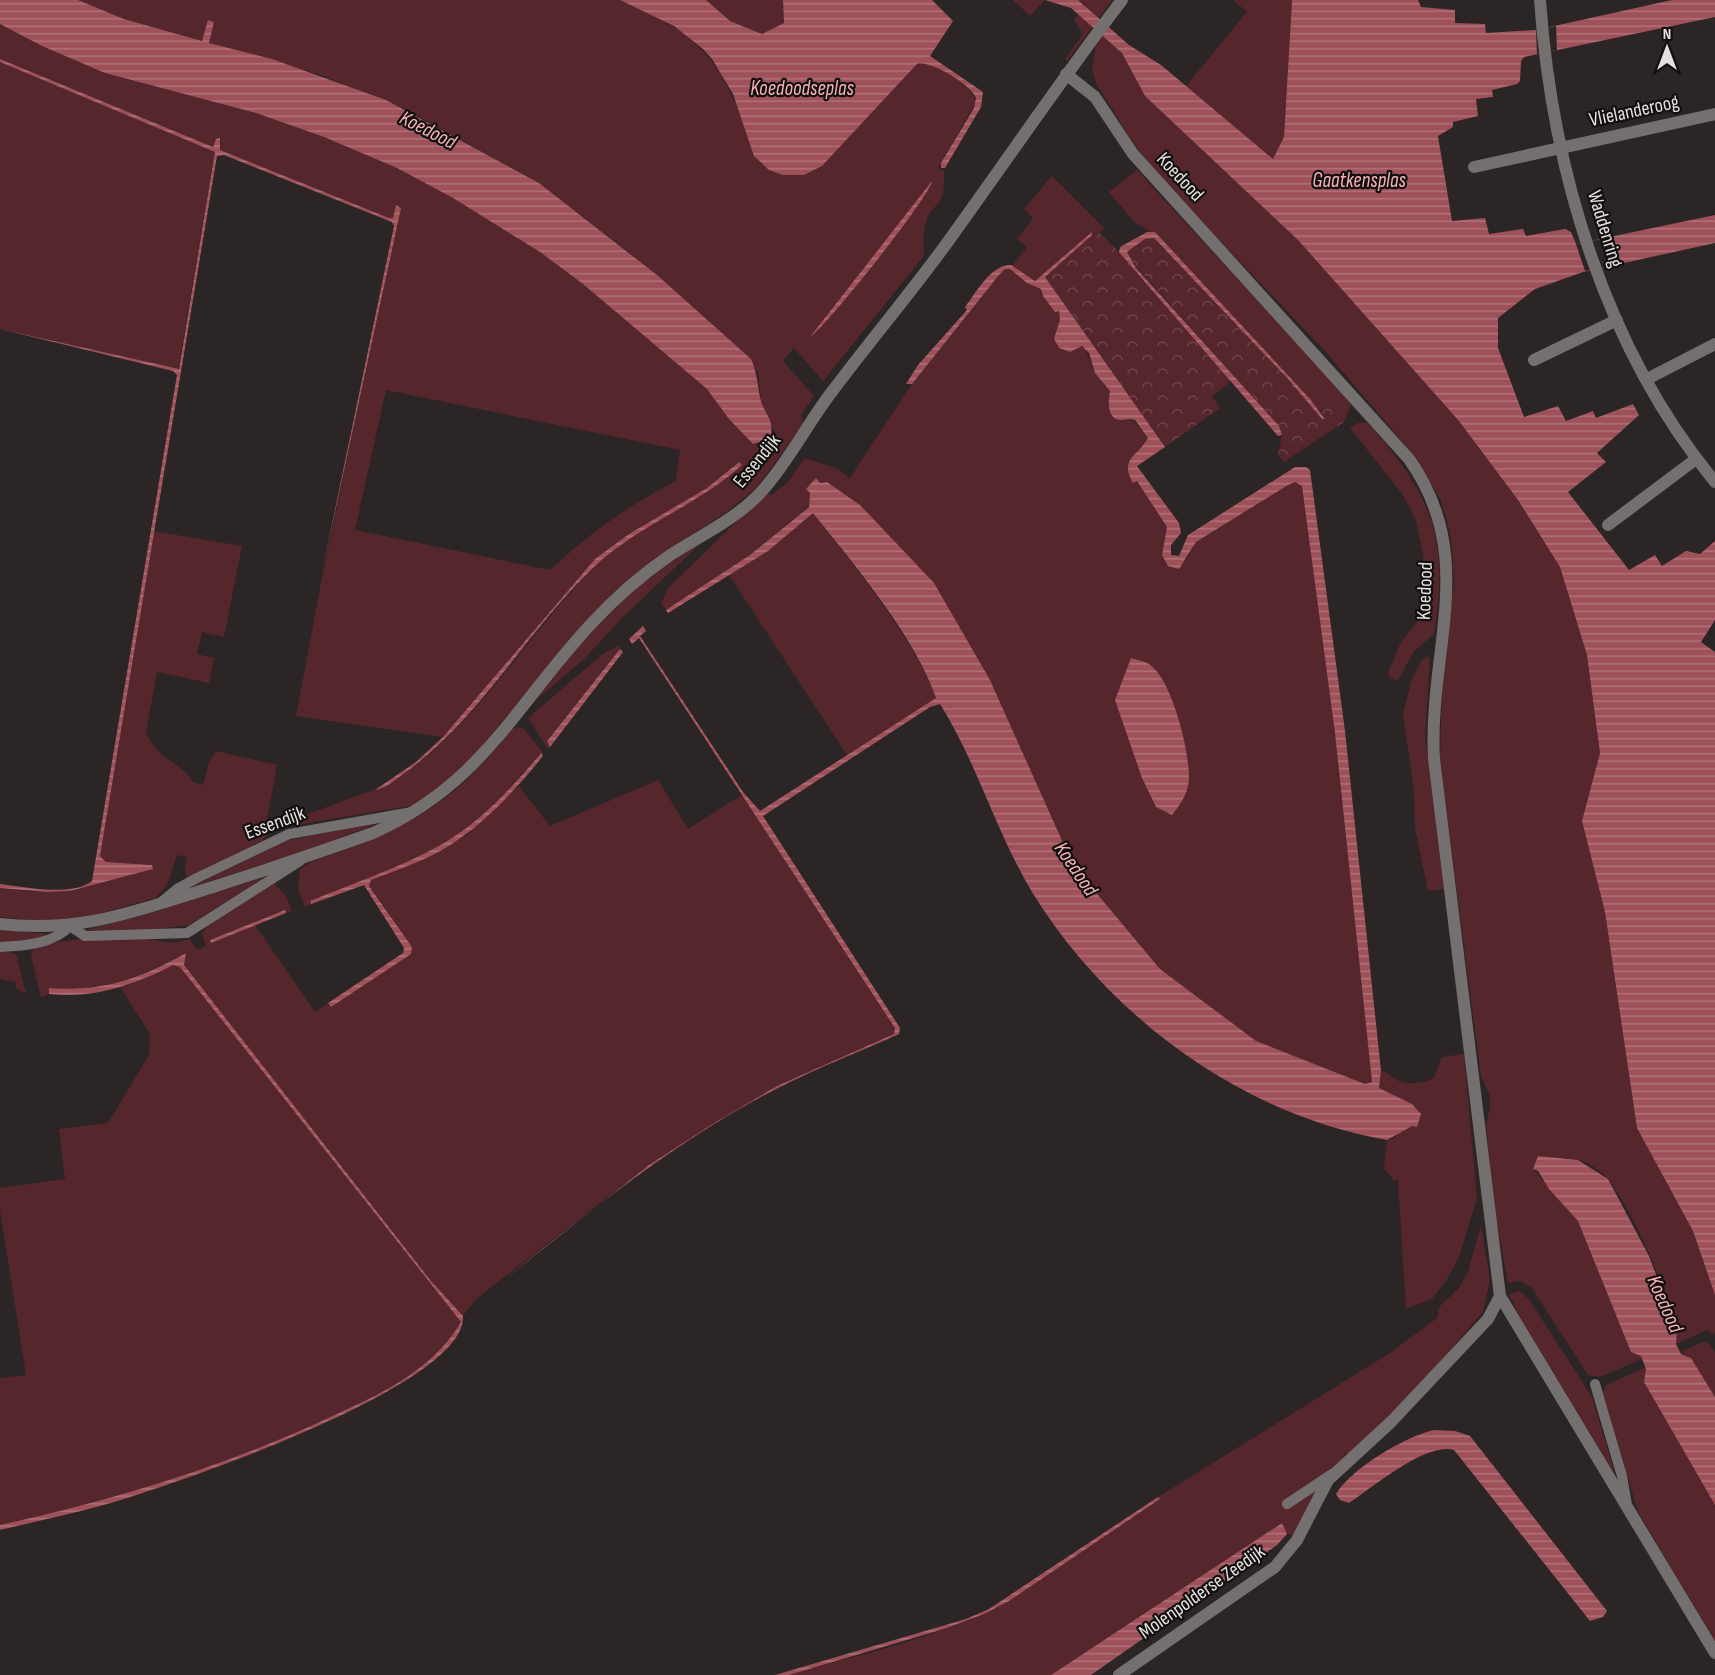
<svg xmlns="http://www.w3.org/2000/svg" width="1715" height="1675" viewBox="0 0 1715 1675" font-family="'Sofia Sans Condensed',sans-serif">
	<defs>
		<pattern id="forest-crowns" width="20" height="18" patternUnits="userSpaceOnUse" patternTransform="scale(1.5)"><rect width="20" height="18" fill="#55262c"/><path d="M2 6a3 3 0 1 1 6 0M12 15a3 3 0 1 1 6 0" fill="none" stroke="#6d454a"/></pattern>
		<pattern id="water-rules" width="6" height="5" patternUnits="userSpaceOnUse" patternTransform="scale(1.5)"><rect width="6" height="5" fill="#9f515a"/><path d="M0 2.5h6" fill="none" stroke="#b17279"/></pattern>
	</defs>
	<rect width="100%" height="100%" fill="#2c2525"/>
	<!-- grass -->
	<path fill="#55262c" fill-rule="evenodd" d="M 78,0 L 620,0 C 718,40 723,74 762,164 C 781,178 803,179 822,166 L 917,64 C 932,59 974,86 976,102 L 938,168 L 944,171 C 944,180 945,191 941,199 C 938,205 932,209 929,214 C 923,228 923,241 924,256 L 823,381 L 794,348 L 783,361 L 814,396 L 801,415 L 804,423 L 758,486 L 728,511 L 654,559 L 611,594 L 574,634 L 473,757 L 453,777 L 416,805 L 296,825 L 296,821 L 274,827 L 263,840 L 187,879 L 185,869 L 187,857 L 177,855 L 167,885 L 155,898 L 88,917 L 46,921 L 0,917 L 0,888 L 34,892 L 70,891 L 153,869 L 152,865 L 106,862 L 100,856 L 153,531 L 242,546 L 224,637 L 202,632 L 197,654 L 214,658 L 209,683 L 157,672 L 146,732 C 158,762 181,761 193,782 L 203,785 L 209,762 L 216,751 L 277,765 L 265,830 L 273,827 L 362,794 C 454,768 532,622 605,557 C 623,541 645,529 666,516 C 692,500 717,484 741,465 L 738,462 L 707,488 L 629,534 L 595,559 L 443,737 L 296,716 L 323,572 L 400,208 L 396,205 L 393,218 L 389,218 L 220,150 L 221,140 L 214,147 L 0,59 L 0,24 L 42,46 L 105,73 L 256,113 L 324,137 L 397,168 L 453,198 L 540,252 L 583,284 L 707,389 L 729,419 L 753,444 L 770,447 L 778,439 L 761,401 L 758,372 L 630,253 L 539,183 L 407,110 L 321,75 L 208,43 L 214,22 L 208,20 L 203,41 L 124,19 ZM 386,390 L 680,450 L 676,481 C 623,509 594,530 550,570 L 355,530 Z
		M 706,0 L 783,0 L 784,23 L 762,34 L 730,21 Z
		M 1013,0 L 1045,0 L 1030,16 Z
		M 1078,0 L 1112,0 L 1067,61 L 1065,59 L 1083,34 L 1074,20 L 1086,5 Z
		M 1233,0 L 1292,0 L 1284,138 L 1273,160 L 1186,86 L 1247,12 Z
		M 1109,27 L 1115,33 L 1109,41 L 1122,53 L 1145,96 L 1298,240 L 1459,421 L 1518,500 L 1560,567 L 1587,655 L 1600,753 L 1582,821 L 1605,912 L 1637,1128 L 1693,1231 L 1715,1295 L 1715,1334 L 1707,1330 L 1676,1344 C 1679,1309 1631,1209 1609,1180 C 1604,1174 1594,1167 1587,1163 C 1571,1155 1554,1161 1538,1156 L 1533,1169 L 1578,1221 L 1642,1359 L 1600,1377 L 1588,1375 L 1532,1288 L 1520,1281 L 1508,1283 L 1493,1201 L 1486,1126 L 1490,1107 L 1490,1096 L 1481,1076 L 1440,761 L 1442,680 L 1454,583 L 1451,537 L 1441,500 L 1412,453 L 1326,352 L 1188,207 L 1146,161 L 1128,135 L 1096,83 L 1092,68 L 1096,46 Z
		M 0,62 L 215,152 L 178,369 L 0,329 Z
		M 1137,170 L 1340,390 L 1351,405 L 1344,422 L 1331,406 L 1320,411 L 1233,316 L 1149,231 L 1134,222 L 1109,192 Z
		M 1052,176 L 1105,229 L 1093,234 L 1035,281 L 1012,266 L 1027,247 L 1017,239 L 1033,218 L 1024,209 Z
		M 1010,269 L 1027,283 L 1041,289 L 1043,296 L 1055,312 L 1059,311 L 1060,320 L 1056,343 L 1059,348 L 1070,352 L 1078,346 L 1085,348 L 1095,373 L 1110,391 L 1109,397 C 1122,413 1137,421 1148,438 L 1127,464 L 1167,527 L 1162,554 L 1186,561 L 1196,542 L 1288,485 L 1295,482 L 1303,486 L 1335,733 L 1372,1082 L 1365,1084 L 1256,1041 L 1160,969 L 1073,865 L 990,680 L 860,505 L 827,482 L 820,483 L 816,479 L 806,489 L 810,493 L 809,506 L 750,555 L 666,610 L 661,603 L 669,587 L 766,493 L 772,495 L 789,481 L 804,458 L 836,468 L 850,478 L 912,384 L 999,275 L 1005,269 ZM 1142,778 L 1172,815 L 1156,807 Z
		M 1367,422 C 1431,495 1450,536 1434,634 L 1414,651 L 1398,680 L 1391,679 L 1388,673 L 1400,644 L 1424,612 L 1426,595 L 1423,554 L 1416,520 L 1403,495 L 1350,428 L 1358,423 Z
		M 813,512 C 857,571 908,629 937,698 L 847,755 L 729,575 L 768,551 Z
		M 705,539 L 623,617 L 583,660 L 530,705 L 582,642 L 634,589 Z
		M 618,646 L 620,649 L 547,740 L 550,747 L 548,749 L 528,718 L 604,653 Z
		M 1427,656 L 1430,659 L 1425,736 L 1444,889 L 1428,891 L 1415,828 L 1414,790 L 1403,714 L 1411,682 L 1421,661 Z
		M 518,727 L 524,729 L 544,754 L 540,753 C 512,786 483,819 446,842 C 405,868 355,882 310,901 L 311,904 L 305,907 L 298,889 L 300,869 L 311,862 C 404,828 449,810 512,729 Z
		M 658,780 L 688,829 L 743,794 L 896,1028 L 894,1034 L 777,1086 L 711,1125 L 649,1165 L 571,1225 L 475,1300 L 463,1316 L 431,1281 L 184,965 L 186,953 C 137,978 106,992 49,988 L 49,994 L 41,997 L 31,956 L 34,947 C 67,938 114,936 148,939 C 164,941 172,946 189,939 L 198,950 L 206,946 L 202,934 L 209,923 L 273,882 L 286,896 L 292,911 L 286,913 L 285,910 L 210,940 L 211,943 L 255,925 L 315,1012 L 328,1003 L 331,1007 L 411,954 L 412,947 L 369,885 L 371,880 L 431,856 L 465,836 L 519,786 L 550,826 Z
		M 393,817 L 325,844 L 189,888 L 286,841 Z
		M 265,877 L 189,925 L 140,931 L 86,930 L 151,913 Z
		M 0,930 L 48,934 L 36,939 L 0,943 Z
		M 0,950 L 16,954 L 26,994 L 16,988 L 16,982 L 0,979 Z
		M 174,965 L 180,967 L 461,1322 C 432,1372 376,1396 326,1419 C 221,1468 113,1500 0,1525 L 0,1378 L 26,1375 L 0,1210 L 0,1188 L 65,1179 L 59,1129 L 108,1123 L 149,1055 L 150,1034 L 121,988 Z
		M 1464,1054 L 1477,1198 L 1459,1257 L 1446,1281 L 1432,1299 L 1406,1309 L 1398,1180 L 1394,1181 L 1384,1168 L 1387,1140 L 1393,1139 L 1417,1112 L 1412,1104 L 1379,1089 L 1381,1071 C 1389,1072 1392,1078 1399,1081 C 1410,1085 1423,1083 1434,1078 L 1442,1057 Z
		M 1481,1225 L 1490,1280 L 1483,1312 L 1395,1413 L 1349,1454 L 1346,1453 L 1316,1491 L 1296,1536 L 1287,1534 L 1282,1523 L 1051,1675 L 789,1675 C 862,1653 941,1638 1009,1601 L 1159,1500 L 1158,1497 L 1390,1353 L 1437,1318 L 1440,1306 L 1459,1288 L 1468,1272 Z
		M 1519,1291 L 1529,1299 L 1592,1397 L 1616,1476 L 1522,1322 L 1509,1294 Z
		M 1703,1342 L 1709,1344 L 1715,1352 L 1715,1397 L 1691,1358 L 1680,1352 Z
		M 1646,1367 L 1644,1382 L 1715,1505 L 1715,1641 L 1638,1512 L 1603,1393 L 1606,1385 Z"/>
	<!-- forest -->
	<path fill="url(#forest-crowns)" d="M 1099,232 L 1119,252 L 1231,381 L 1212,396 L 1220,408 L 1165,447 L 1045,277 L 1092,235 Z
		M 1153,238 L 1288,379 L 1323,420 L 1325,417 L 1320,411 L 1331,406 L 1344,422 L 1284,462 L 1278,455 L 1282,435 L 1279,426 L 1125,254 L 1145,239 Z"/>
	<!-- water -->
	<path fill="url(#water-rules)" d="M 0,0 L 78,0 L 124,19 L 202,41 L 208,20 L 214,22 L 209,43 L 272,59 L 386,100 L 539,183 L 657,275 L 751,359 C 758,374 757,386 761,401 C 764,412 774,421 771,432 L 778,439 L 770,447 L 760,442 L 753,444 L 729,419 L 707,389 L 583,284 L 540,252 L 453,198 L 397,168 L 324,137 L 256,113 L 105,73 L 42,46 L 0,24 Z
		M 620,0 L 706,0 L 730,21 L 762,34 L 784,23 L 783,0 L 932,0 L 953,21 L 930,56 L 983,92 L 981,107 L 945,168 L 941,168 L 941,163 L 974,108 L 976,98 C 971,85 931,60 917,64 L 822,166 L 804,175 L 783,175 L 769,170 L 754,156 L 733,94 L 712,59 L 703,49 L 674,26 Z
		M 1045,0 L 1078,0 L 1129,45 L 1161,65 L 1273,159 L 1284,137 L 1292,0 L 1418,0 L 1421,7 L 1455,10 L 1455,23 L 1485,24 L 1486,33 L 1536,30 L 1672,0 L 1715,0 L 1715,17 L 1524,57 L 1521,61 L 1520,81 L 1517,84 L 1492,90 L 1493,97 L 1476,99 L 1478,116 L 1453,122 L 1453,127 L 1438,136 L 1452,221 L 1485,218 L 1489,234 L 1523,229 L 1526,236 L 1565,229 L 1571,232 L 1576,244 L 1715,215 L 1715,243 L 1583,272 L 1535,289 L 1498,318 L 1498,348 L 1524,417 L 1558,406 L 1566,421 L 1593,411 L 1596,418 L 1633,404 L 1639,415 L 1597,453 L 1606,462 L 1568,492 L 1629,570 L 1655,555 L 1662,566 L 1686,551 L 1700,554 L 1715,541 L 1715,620 L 1701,642 L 1715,652 L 1715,1295 L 1693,1231 L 1637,1128 L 1605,912 L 1582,821 L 1600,753 L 1587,655 L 1560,567 L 1518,500 L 1459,421 L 1298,240 L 1145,96 L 1122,53 L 1071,8 Z
		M 0,59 L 213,147 L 216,139 L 220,138 L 220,150 L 389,218 L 393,218 L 396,205 L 401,208 L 322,572 L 394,226 L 392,222 L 224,155 L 217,156 L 100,856 L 106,862 L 152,865 L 153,869 L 70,891 L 46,892 L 0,888 L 0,884 C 24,887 72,897 92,881 L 177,375 L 173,371 L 0,329 L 179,369 L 215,152 L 0,62 Z
		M 932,181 C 931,195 827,326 810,337 Z
		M 1092,232 L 1092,235 L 1045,277 L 1165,447 L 1137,466 L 1179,523 L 1181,533 L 1171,545 L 1171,555 L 1179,556 L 1188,535 L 1295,467 L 1306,467 L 1310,470 L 1345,731 L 1381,1071 L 1379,1088 L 1412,1104 L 1421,1114 L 1417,1127 L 1412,1126 L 1387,1140 C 1242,1115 1109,1017 1032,892 C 996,832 977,763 940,704 L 930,707 L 763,816 L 900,1028 L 899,1034 C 859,1052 817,1068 778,1088 C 668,1144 572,1226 476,1302 L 649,1165 L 711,1125 L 777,1086 L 894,1034 L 895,1028 L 639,638 L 632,644 L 629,639 L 643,626 L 646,631 L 640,636 L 743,792 L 760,811 L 936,698 C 916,638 853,563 813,513 L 768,551 L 668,613 L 666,610 L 750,555 L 809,507 L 810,493 L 806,489 L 816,478 L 820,483 L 827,482 L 860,505 L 934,583 L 990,680 L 1073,865 L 1160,969 L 1256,1041 L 1365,1084 L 1372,1082 L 1335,733 L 1302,486 L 1295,482 L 1288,485 L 1196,542 L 1179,569 L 1168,566 L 1162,555 L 1167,527 L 1137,481 L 1133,483 C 1119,459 1137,457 1148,438 L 1135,420 C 1129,418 1126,420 1120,420 C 1107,419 1108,401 1110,391 L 1095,373 L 1089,353 L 1082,346 L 1070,352 L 1059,348 L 1054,339 L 1060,320 L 1059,311 L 1055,312 L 1043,296 L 1041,289 L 1027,283 L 1010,269 L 1005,269 L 999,275 L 912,384 L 906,384 L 918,365 L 967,310 L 965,307 C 977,292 990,265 1011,265 L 1035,281 Z
		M 1147,232 L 1155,232 L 1310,399 L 1325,419 L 1322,419 L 1288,379 L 1154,238 L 1145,239 L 1127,252 L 1136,268 L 1279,426 L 1282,435 L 1278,436 L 1119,252 L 1120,247 Z
		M 739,462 L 742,465 C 697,506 636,526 593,568 C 525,633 479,721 402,775 C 394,781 384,789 375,790 L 416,762 L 443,737 L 595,559 L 629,534 L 707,488 Z
		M 620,649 L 623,652 L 550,747 L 547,741 Z
		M 1131,658 C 1136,660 1144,661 1149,664 C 1172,679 1189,750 1189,777 C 1189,792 1181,804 1172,815 L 1156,807 L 1142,778 L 1115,700 Z
		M 541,753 L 543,756 C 512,794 476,834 431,856 C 412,865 391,872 371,880 L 369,886 L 412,947 L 411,954 L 331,1007 L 328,1003 L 403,953 L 404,948 L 364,885 L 311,904 L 310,901 C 354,883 402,867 444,843 C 482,821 513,786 541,753 Z
		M 285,910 L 286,913 L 211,943 L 210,940 Z
		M 186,953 L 184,965 L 431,1281 L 463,1316 C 467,1385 181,1481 124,1499 C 83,1512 41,1520 0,1530 L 0,1525 C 113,1500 221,1468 326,1419 C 376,1396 432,1372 461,1322 L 180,967 L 173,965 C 134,985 94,999 49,994 L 49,988 C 103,992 139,979 186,953 Z
		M 1538,1156 L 1578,1160 L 1608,1179 L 1649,1256 L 1677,1329 L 1676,1344 L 1681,1354 L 1691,1358 L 1715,1397 L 1715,1505 L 1644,1382 L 1646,1369 L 1641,1356 L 1631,1352 L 1578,1221 L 1549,1189 L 1538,1171 L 1533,1169 Z
		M 1434,1430 L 1455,1431 L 1470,1436 L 1607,1611 L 1603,1617 L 1590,1621 L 1454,1450 C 1426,1442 1373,1487 1349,1503 L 1340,1500 L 1336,1494 C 1352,1468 1404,1437 1434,1430 Z
		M 1158,1497 L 1160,1499 L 1009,1601 L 984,1614 L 947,1628 L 789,1675 L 775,1675 L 966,1619 L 989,1609 Z
		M 1282,1523 L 1287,1534 L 1277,1545 L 1091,1675 L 1051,1675 Z"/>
	<!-- pier -->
	<path fill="#2c2525" d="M 1556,26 L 1557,50 L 1537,54 L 1536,30 Z
		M 1602,239 L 1611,266 L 1585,271 L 1576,244 Z"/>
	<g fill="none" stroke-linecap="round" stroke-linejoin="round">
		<!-- lane -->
		<path stroke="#747070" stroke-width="10" d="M 160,903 L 177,889 L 197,878 L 289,834 L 412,812
			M 0,947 C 23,946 54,944 70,926 L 85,936 L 187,933 L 300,861
			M 1595,1384 L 1622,1476 L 1627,1505
			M 1287,1504 L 1332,1474"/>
		<!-- street -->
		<path stroke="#747070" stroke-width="12" d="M 1540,0 C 1552,170 1605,349 1715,482
			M 1066,74 L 1095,97 L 1133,154 L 1409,459 C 1479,558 1428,649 1434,759 L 1500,1296 L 1715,1653
			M 1474,167 L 1715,114
			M 1534,360 L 1617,320
			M 1647,379 L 1715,344
			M 1608,525 L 1696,459
			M 0,924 C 82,933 136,911 213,887 C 266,870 320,852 373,833 C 483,784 515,705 592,623 C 615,598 640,576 669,556 C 699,536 737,519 762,491 C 790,460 808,422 834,389 C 873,337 915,288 952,236 C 1009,157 1063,77 1122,0
			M 1119,1675 L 1275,1567 L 1297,1540 L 1328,1480 L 1391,1422 L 1488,1319 L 1500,1296"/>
	</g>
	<g text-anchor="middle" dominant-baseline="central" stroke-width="4.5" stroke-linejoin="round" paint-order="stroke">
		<!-- street labels -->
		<g font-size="20" fill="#e5e0e0" stroke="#120f0f">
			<text transform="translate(1634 111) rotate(-12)">Vlielanderoog</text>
			<text transform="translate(1180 177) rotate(47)">Koedood</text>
			<text transform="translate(1605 229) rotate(73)">Waddenring</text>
			<text transform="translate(757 461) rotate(-51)">Essendijk</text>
			<text transform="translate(1425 591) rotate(-88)">Koedood</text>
			<text transform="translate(275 823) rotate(-20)">Essendijk</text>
			<text transform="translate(1202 1592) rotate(-35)">Molenpolderse Zeedijk</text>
		</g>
		<!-- water labels -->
		<g font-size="21" font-style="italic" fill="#f6b1b7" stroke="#120f0f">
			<text x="802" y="88">Koedoodseplas</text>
			<text transform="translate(428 130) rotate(27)">Koedood</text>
			<text x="1359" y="180">Gaatkensplas</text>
			<text transform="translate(1076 869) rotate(56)">Koedood</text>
			<text transform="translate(1665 1304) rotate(66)">Koedood</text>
		</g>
	</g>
	<!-- north arrow -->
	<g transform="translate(1667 48)" stroke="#120f0f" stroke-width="4.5" paint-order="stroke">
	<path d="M0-4.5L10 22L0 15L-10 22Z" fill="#e5e0e0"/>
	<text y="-9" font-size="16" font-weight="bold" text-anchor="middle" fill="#e5e0e0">N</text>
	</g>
</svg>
